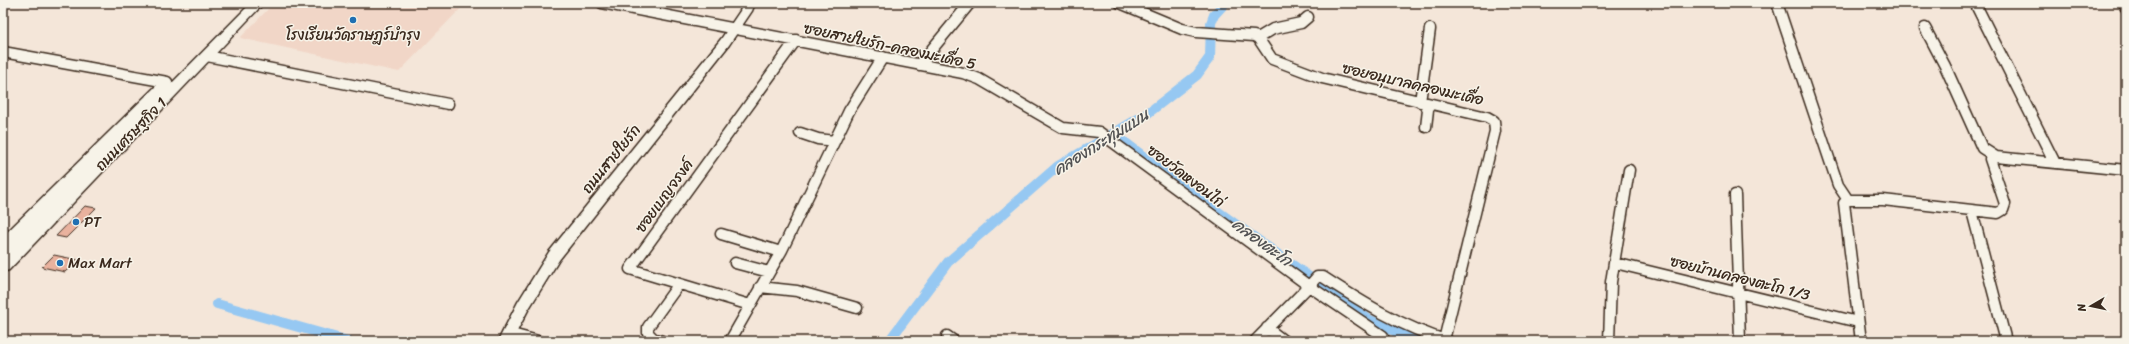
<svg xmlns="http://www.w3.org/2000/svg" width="2129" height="344" viewBox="0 0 2129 344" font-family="Sriracha,'Playpen Sans Thai',sans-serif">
	<rect width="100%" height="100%" fill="#f4e6d9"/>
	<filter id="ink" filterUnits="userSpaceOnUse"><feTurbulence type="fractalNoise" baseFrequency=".025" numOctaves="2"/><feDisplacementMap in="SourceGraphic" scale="8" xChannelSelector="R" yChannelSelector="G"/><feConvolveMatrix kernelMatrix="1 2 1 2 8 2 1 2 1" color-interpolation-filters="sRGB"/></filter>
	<g filter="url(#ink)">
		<!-- built -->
		<path fill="#f1d6c7" d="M 274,3 L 466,3 L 399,72 L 240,38 Z"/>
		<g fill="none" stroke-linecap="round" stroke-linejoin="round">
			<!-- canal -->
			<path stroke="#96c8f2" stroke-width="10" d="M 1114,134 L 1188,190 L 1368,319 L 1416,341
				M 217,304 L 348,341
				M 889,341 L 948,262 L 1058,166 L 1148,113 L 1197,75 L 1210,57 L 1211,23 L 1214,15 L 1225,3"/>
		</g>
		<!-- building -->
		<path fill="#e9b29e" stroke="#3b2a1e" d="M 85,206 L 96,208 L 66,238 L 56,236 Z
			M 54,255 L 78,260 L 65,272 L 42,267 Z"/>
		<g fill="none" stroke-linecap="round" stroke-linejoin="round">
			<!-- minor casing -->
			<g stroke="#3b2a1e" stroke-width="13">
				<path id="minor" d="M 602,3 L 963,73 L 979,79 L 1063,128 L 1099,132 L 1309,286 L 1255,341
					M 1120,3 L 1182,29 L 1196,32 L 1254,36 L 1258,38 L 1272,59 L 1322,78 L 1487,117 L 1494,121 L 1495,131 L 1444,340
					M 1777,3 L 1838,185 L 1848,200
					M 1975,3 L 2055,163
					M 2123,3 L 2126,8
					M 1925,28 L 1945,66 L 1982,148 L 1996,157
					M 1258,38 L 1273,29 L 1301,23 L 1308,17
					M 3,52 L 167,82
					M 207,56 L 448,104
					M 919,65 L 970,3
					M 1420,102 L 1430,29
					M 1425,103 L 1428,110 L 1426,127
					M 800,133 L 818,139 L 834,141
					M 1735,195 L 1740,341
					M 1972,211 L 2006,341
					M 721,234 L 781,252
					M 735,263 L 769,272
					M 1615,263 L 1858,322
					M 760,287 L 797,291 L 857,308
					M 750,305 L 630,269 L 796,40
					M 1267,328 L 1284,341
					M 508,333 L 538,341
					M 947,336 L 954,341
					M 1383,336 L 1309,286 L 1317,277 L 1323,277 C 1363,303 1402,327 1448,341
					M 662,341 L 653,338 L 648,333 L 648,327 L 679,284
					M 730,341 L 782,250 L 849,111 L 883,57
					M 1609,341 L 1611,282 L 1629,170
					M 1861,341 L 1844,203 L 1848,200 L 1883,200 L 1998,213 L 2003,210 L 2005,204 L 1990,159 L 1996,157 L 2126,170"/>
			</g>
			<!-- tertiary casing -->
			<g stroke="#3b2a1e" stroke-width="3">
				<path id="tertiary" d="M 743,3 L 755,3 L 752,11 L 729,45 L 559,260 L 528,310 L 512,341 L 498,341 L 518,302 L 549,252 L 721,39 L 740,11 Z"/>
			</g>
			<!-- secondary casing -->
			<g stroke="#3b2a1e" stroke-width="3">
				<path id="secondary" d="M 251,3 L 264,3 L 9,270 L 3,272 L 3,256 L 8,251 L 3,252 L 3,236 L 159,83 L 164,81 L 170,85 Z"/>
			</g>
			<!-- minor -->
			<use href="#minor" stroke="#f7f3e8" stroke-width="10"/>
			<!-- tertiary -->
			<use href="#tertiary" fill="#f7f3e8" fill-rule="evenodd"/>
			<!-- secondary -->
			<use href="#secondary" fill="#f7f3e8" fill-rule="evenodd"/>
		</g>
	</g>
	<!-- markers -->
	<g fill="#1f6fb2" stroke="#f7f3e8" stroke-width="1.5">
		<circle cx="353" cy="20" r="4"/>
		<circle cx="76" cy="222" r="4"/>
		<circle cx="60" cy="263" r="4"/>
	</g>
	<g text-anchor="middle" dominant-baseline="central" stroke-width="3" stroke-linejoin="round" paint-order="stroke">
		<!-- poi labels -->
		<g font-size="15" fill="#3b2a1e" stroke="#f7f3e8" text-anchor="start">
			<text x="353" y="35" text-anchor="middle">โรงเรียนวัดราษฎร์บํารุง</text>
			<text x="84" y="222">PT</text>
			<text x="68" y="263">Max Mart</text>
		</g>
		<!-- street labels -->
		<g font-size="15" fill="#3b2a1e" stroke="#f7f3e8">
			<text transform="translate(890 46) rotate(12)">ซอยสายใยรัก-คลองมะเดื่อ 5</text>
			<text transform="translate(1413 84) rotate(13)">ซอยอนุบาลคลองมะเดื่อ</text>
			<text transform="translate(131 134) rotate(-46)">ถนนเศรษฐกิจ 1</text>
			<text transform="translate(611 159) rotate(-51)">ถนนสายใยรัก</text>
			<text transform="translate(1186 176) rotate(37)">ซอยวัดหงอนไก่</text>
			<text transform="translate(664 196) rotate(-54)">ซอยเบญจรงค์</text>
			<text transform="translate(1740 278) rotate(14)">ซอยบ้านคลองตะโก 1/3</text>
		</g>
		<!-- water labels -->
		<g font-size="16" font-style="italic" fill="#525253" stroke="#f7f3e8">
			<text transform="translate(1101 142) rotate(-32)">คลองกระทุ่มแบน</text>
			<text transform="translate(1262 242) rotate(36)">คลองตะโก</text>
		</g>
	</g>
	<!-- margin -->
	<rect width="2129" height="344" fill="none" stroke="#f7f3e8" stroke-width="16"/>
	<rect x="8" y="8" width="2113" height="328" fill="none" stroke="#3b2a1e" stroke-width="1.5" filter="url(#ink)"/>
	<!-- north arrow -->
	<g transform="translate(2091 306) rotate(261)" stroke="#f7f3e8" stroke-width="3" paint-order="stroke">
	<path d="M0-3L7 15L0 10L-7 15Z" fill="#3b2a1e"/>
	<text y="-6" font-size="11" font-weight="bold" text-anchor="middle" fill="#3b2a1e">N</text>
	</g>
</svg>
